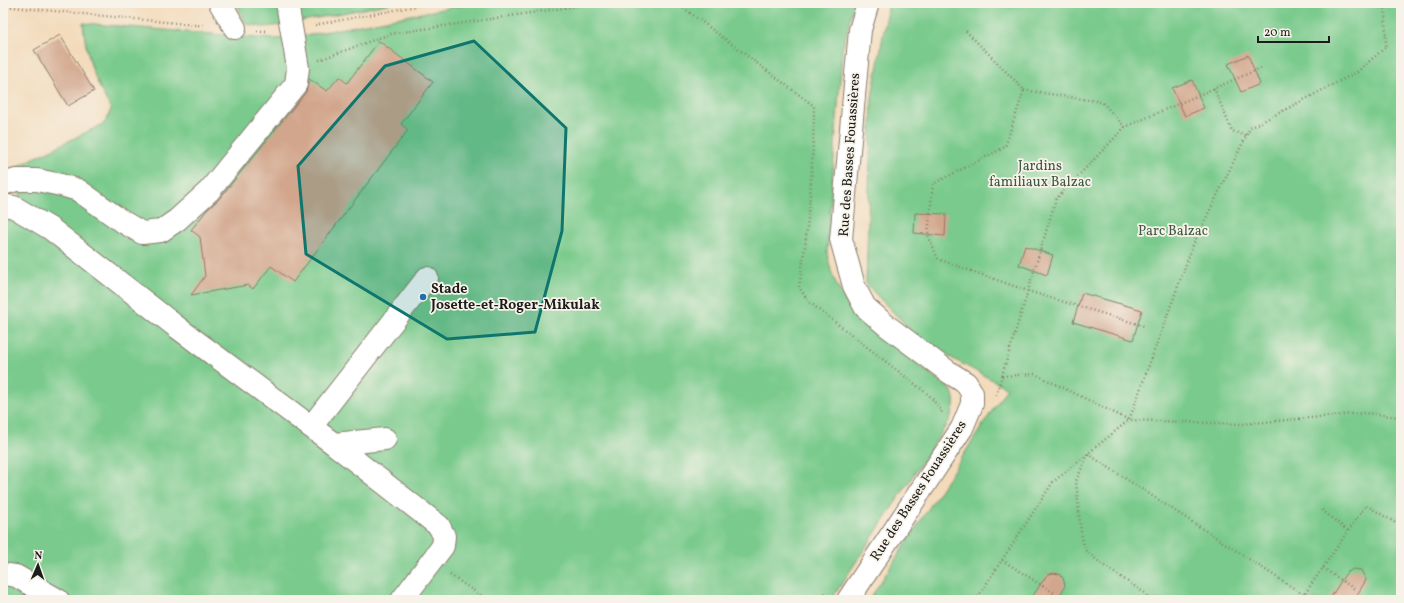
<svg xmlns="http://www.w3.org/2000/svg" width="1404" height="603" viewBox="0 0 1404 603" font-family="Vollkorn,serif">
	<rect width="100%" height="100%" fill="#f7f3e8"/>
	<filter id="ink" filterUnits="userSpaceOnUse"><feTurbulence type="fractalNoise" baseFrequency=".025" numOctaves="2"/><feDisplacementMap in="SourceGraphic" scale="8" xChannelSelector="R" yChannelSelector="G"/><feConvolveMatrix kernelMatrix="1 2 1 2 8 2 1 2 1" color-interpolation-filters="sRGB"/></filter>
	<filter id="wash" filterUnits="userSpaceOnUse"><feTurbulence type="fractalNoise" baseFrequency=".012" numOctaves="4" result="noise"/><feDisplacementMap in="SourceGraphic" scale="16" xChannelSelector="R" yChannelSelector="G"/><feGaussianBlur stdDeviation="0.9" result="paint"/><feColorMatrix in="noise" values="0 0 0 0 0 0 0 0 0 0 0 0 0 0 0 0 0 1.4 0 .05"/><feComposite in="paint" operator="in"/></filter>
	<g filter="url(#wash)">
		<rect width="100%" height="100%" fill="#f3daba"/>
		<!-- green -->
		<path fill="#79ca8c" stroke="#4a7354" d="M 236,3 L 279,3 L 282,25 L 263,27 L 246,24 Z
			M 294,3 L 393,3 L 297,22 Z
			M 473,3 L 854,3 L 842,51 L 827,253 L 831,271 L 838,288 L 849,305 L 863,322 L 951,390 C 957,401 954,409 949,421 L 831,600 L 3,600 L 3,223 L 28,205 L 4,173 L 105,123 L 111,109 C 94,79 86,57 83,23 L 269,39 L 293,38 Z
			M 889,3 L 1401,3 L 1401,600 L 869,600 L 1007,388 L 922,342 L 866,284 L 872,97 Z"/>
		<g id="blocks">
			<!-- building -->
			<path fill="#d2a68c" d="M 60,35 L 94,91 L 68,106 L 34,50 Z
				M 379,41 L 433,82 L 401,124 L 408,130 L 293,282 L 271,266 L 253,289 L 248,285 L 191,295 L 205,276 L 200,237 L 191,230 L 207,210 L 219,199 L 306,92 L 309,79 L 327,91 L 339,77 L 347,83 Z
				M 1248,55 L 1260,84 L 1241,92 L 1228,64 Z
				M 1192,80 L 1204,108 L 1185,116 L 1172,88 Z
				M 915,213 L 946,214 L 945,236 L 914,233 Z
				M 1025,246 L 1053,255 L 1047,275 L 1019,265 Z
				M 1082,293 L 1142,310 L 1133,340 L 1073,322 Z
				M 1353,569 L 1361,570 L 1366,580 L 1354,600 L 1329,600 L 1346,573 Z
				M 1053,573 L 1059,574 L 1063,578 L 1065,585 L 1058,600 L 1030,600 L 1047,575 Z"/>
		</g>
	</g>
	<g filter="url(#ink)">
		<use href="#blocks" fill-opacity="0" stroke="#887b6b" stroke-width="1"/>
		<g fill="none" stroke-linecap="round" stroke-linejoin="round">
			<!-- minor casing -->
			<g stroke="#887b6b" stroke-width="24">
				<path id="minor" d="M 220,3 L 235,28
					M 3,184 L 16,180 L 37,180 L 61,185 L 78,190 L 120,220 L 142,233 L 161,231 L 177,220 L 209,191 L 296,84 L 298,68 L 287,3
					M 3,205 L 14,207 L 51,229 L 178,328 L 334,444 L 439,526 L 444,536 L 443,546 L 402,600
					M 311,427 L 427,278
					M 334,444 L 385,439
					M 3,574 L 16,576 L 58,600
					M 848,600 L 962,428 L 972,404 L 972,393 L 966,383 L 950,373 L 887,326 L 865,307 L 854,286 L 841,239 L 860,30 L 868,3"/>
			</g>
			<!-- path -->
			<path stroke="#887b6b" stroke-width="2.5" stroke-dasharray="1 3" stroke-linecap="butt" d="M 677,3 L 814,106 C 813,165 809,228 799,287 L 809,302 L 929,395 L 942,411 L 941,413
				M 1320,3 L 1385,8 L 1401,5
				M 3,6 L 206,26
				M 315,25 L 432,3
				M 257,31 L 268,31
				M 966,31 L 1024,90 L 1005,147 L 933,184 L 928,235 L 938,259 L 1028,291 L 1144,326
				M 319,60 L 390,34 L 597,3
				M 1214,88 L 1232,131 L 1247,136
				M 1024,90 L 1102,102 L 1125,127
				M 1002,376 L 1035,374 L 1129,420 L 1243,424 L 1364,413 L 1401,417
				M 996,395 L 1056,199 L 1125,127 L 1261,68
				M 1088,454 L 1304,595 L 1366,505 L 1399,525
				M 1088,454 L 1076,481 L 1081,533 L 1085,550 L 1103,565 L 1146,594 L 1148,600
				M 1322,510 L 1348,531
				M 1002,560 L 1054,593
				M 1323,568 L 1356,590
				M 450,575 L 488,600
				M 820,600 L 825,593
				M 976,600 L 1053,482 L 1129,420 L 1193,245 L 1250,128 L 1357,72 L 1386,47 L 1385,3"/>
			<!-- minor -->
			<use href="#minor" stroke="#fff" stroke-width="22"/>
		</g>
	</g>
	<!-- marked area -->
	<path fill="#0f766e" fill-opacity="0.2" stroke="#0f766e" stroke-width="3" stroke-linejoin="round" d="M 474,41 L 566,128 L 562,231 L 535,332 L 447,339 L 306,254 L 298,166 L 385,66 Z"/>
	<!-- markers -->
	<circle fill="#1f6fb2" stroke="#f7f3e8" stroke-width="1.5" cx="423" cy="297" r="4"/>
	<g text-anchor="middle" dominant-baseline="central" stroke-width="3.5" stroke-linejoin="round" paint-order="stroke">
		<!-- street labels -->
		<g font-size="14" fill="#1c1c1c" stroke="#f7f3e8">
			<text transform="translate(850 155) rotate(-86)">Rue des Basses Fouassières</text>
			<text transform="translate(919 491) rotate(-57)">Rue des Basses Fouassières</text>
		</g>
		<!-- park labels -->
		<g font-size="14" fill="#3d5943" stroke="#f7f3e8">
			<text x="1040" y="166">Jardins<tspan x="1040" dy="16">familiaux Balzac</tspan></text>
			<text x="1173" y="231">Parc Balzac</text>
		</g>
		<!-- poi labels -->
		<g font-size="14" font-weight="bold" fill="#1c1c1c" stroke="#f7f3e8" text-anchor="start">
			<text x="431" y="289">Stade<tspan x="431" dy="16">Josette-et-Roger-Mikulak</tspan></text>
		</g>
	</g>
	<!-- margin -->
	<rect width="1404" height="603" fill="none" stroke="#f7f3e8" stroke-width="16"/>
	<!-- north arrow -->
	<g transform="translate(38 565) rotate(2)" stroke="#f7f3e8" stroke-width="3" paint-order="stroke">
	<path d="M0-3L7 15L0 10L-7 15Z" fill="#1c1c1c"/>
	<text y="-6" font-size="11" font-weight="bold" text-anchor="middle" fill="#1c1c1c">N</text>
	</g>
	<!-- scale -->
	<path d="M1258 36v6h71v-6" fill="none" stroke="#1c1c1c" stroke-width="2"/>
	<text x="1264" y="36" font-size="12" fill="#1c1c1c" stroke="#f7f3e8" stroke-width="3" paint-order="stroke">20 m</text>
</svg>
